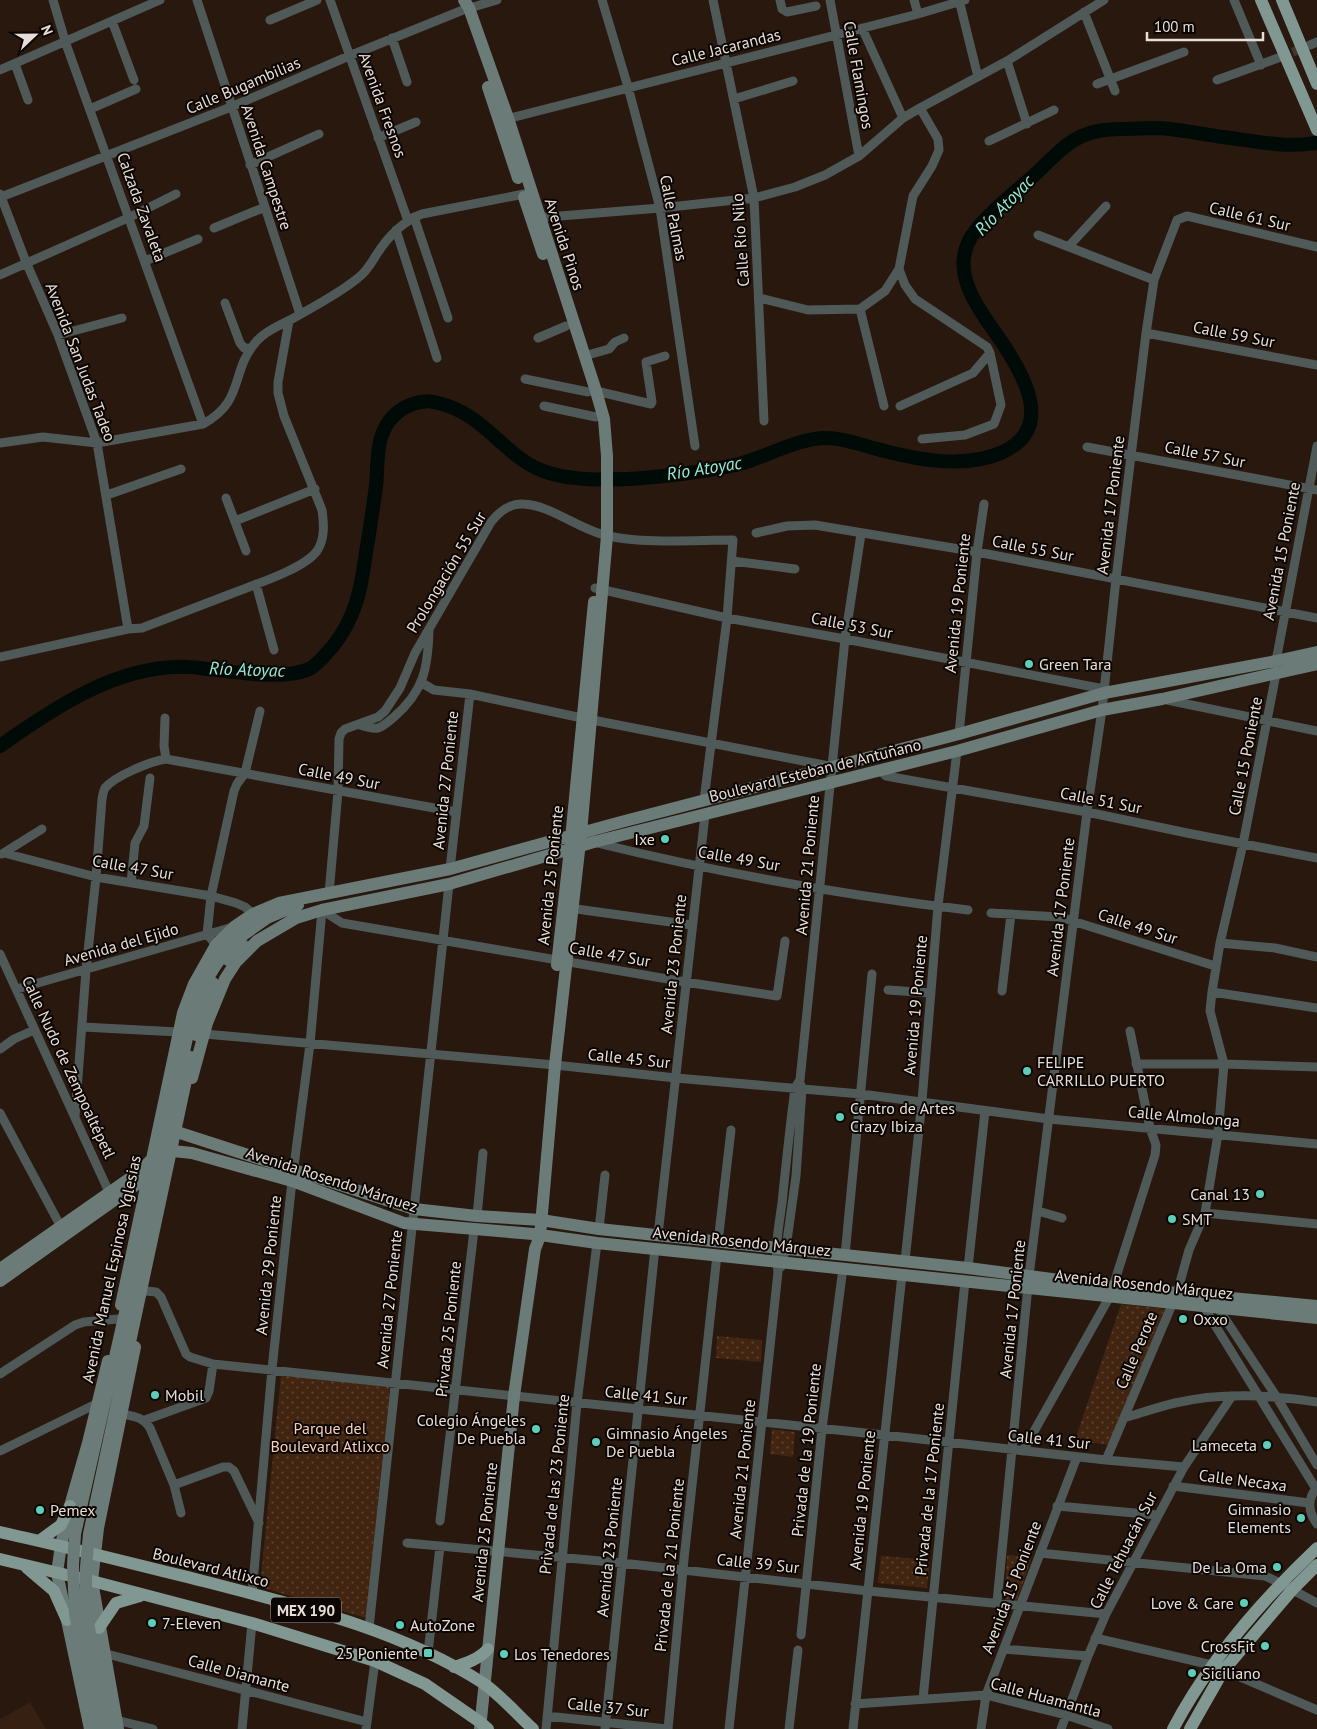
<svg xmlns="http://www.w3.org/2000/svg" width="1317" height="1729" viewBox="0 0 1317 1729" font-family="'PT Sans',sans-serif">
	<defs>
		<pattern id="grass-dots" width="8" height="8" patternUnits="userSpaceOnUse" patternTransform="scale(1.25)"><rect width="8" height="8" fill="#422510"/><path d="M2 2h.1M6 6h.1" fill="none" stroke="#5d4432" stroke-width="1.8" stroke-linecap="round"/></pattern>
	</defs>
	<rect width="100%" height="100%" fill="#28180e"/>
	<!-- built -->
	<path fill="#352011" d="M 30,1702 L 46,1729 L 0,1729 L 0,1719 Z"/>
	<!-- grass -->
	<path fill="url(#grass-dots)" d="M 1121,1304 L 1165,1309 L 1109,1445 L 1075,1440 Z
		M 717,1336 L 762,1340 L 761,1362 L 716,1358 Z
		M 281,1375 L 390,1387 L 366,1618 L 260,1587 Z
		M 772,1429 L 795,1432 L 793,1457 L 770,1454 Z
		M 1007,1555 L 1032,1557 L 1016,1603 L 1005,1601 Z
		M 881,1556 L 930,1560 L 927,1588 L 878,1583 Z"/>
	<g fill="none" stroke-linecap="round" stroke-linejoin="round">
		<!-- river -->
		<path stroke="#000a07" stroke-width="14" d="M 0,746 C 55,707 119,664 189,667 C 221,669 283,683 311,668 C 313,667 324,657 325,655 C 335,645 345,630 351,616 C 360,596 363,573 366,552 C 370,530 373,508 376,486 C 378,468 376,447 384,430 C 390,416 404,405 420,402 C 429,401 429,401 438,403 C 487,414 505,460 549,473 C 592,486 664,477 709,470 C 721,467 734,466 746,462 C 772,454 799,438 827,438 C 842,438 859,444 873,448 C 914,459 963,470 1003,452 C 1052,429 1027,381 1005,347 C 983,313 943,271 976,230 C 992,210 1013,194 1031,178 C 1048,163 1062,145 1082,136 C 1095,130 1106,130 1119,129 C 1132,129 1145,128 1157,128 C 1179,129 1201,134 1223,137 C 1254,141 1285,148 1317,143"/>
		<!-- street-tunnel -->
		<path stroke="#45362c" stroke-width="9" stroke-dasharray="9 4.5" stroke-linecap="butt" d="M 1280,57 L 1308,46"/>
		<!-- street -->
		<path stroke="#4f5957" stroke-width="9" d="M 53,0 L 66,44 L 203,424
			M 197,0 L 300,314
			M 330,0 L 408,221
			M 602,0 L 628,87 L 660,208 L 695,446
			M 713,0 L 754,198 L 764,421
			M 780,0 L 782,9 L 787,12 L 816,6
			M 830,0 L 859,156
			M 914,0 L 918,14
			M 959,0 L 978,77
			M 1234,0 L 1261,65
			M 1084,12 L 1115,91
			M 270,20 L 317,0
			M 112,21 L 134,80
			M 862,28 L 903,118
			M 392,38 L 407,82
			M 1310,45 L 1317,42
			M 1007,61 L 1027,124
			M 15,64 L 28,100
			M 0,70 L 160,0
			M 1217,80 L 1278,58
			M 1097,84 L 1184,52
			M 734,99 L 793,81
			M 90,109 L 136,89
			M 503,120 L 918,14 L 965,0
			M 378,138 L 416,122
			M 989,141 L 1054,110
			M 250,165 L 319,134
			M 0,194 L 26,262 L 58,335 L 97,443 L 128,629 L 142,628 C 170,617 199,606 228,595 C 250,586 303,570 317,551 C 325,539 324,524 322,510 L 284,416 L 278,393 L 278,382 L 289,321
			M 1,197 L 231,107 L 349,56 L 463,10 L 497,0
			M 414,217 L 448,318
			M 535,218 L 660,208 L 754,198 L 795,187 L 825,175 L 859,156 L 903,118 L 920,108 L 1007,61 L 1104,0
			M 214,228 L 265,207
			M 396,230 L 437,358
			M 1038,235 L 1154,280
			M 1069,246 L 1106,206
			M 145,261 L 198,239
			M 899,269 L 905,285 L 915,299 L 987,347 L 990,353 L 1001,405 L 994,424 L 965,435 L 922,439
			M 0,275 L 130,217 L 176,194
			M 759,298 L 808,310 L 860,309 L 885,291 L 899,269 L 913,196 L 932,166 L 939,150 L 938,139 L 920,108
			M 225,303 L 240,343 L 244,348 L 251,348
			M 860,309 L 884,406
			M 1146,333 L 1317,365
			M 58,335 L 122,318
			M 538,338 L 566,326
			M 584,356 L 609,349 L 615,342 L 624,338
			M 525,379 L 588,392
			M 596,391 L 651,404 L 652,402 L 646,362 L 665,356
			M 544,406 L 596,417
			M 900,406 L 973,373 L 990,353
			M 0,443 L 43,437 L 97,443 L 203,424 C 245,401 230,373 255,343 C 264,332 278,326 290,320 C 313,307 337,295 358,278 C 366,272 370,265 375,257 C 386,239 401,222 422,214 L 529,193
			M 1087,447 L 1317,490
			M 107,495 L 181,469
			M 226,498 L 246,551
			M 235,521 L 315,489
			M 756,533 L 787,526 L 815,525 L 977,552 L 1317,618
			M 732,561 L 795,569
			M 256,584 L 274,650
			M 595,588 L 727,618 L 845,639 L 1104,689
			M 0,657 L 128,629
			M 1276,661 L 1317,446
			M 422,683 L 434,690 L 470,694 L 582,718 L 829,766
			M 1167,700 L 1317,731
			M 165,718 L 164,746 L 166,759
			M 360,725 C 378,731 380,729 394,717 C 424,691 428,668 429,630
			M 959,734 L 977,552 L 984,504
			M 880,770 L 886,776 L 1087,812 L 1187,833 L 1317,858
			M 597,843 C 719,873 843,895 968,910
			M 4,853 L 96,877 L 211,896 L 236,903 L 245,907 L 253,914
			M 2,854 L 42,829
			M 450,869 L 470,694
			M 131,883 L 135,843 L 144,826 L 150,778
			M 329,894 L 338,791 L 339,739 L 341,733 L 345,729 L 378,717 L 385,711 L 400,688 L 415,653 L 491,522 C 499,512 509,503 523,504 C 551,505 579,530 608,536 C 645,544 695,540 733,540 L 727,618 L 704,800
			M 569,908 L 692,925
			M 322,910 L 342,923 L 685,982 L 777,996 L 785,941
			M 991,913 L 1060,917 L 1215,966
			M 1220,943 L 1275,948 L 1317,957
			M 216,945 L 207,934 L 211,896 L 234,791 L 237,784 L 245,773 L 260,711
			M 0,954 L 109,1192
			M 17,989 L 233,927
			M 888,990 L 931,993
			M 1002,991 L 1011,914
			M 1212,992 L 1317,1008
			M 83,1027 L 178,1032
			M 204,1034 L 555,1065 L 676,1078 L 861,1094 L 1049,1119 L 1317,1144
			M 0,1049 L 14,1039 L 34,1030
			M 1136,1064 L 1224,1064 L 1317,1067
			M 0,1113 L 61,1227
			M 75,1117 L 86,970 L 96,877 L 102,799 C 103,795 103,791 105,788 C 115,776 151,761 166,759 L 456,812
			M 1038,1211 L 1062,1218
			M 1205,1213 L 1317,1224
			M 477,1216 L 483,1153
			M 599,1229 L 605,1175
			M 658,1235 L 705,815
			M 718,1242 L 731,1130
			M 845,1255 L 872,974
			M 905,1261 L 922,1101 L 938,906 L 957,751
			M 781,1267 L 786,1248 L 796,1176 L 802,1089 L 801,1085
			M 968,1268 L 985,1111
			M 146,1291 L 156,1292 L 161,1297 L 186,1354 L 190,1357 L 213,1364 L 884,1435 L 1106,1460 L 1184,1467
			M 1202,1304 L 1316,1489
			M 1216,1305 L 1276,1396 L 1317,1465
			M 0,1374 L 75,1325 L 84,1322 L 118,1319
			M 121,1414 C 134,1416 143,1417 150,1428 L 174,1485 L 181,1513
			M 1124,1418 C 1141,1413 1158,1407 1175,1403 C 1222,1392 1270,1395 1317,1402
			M 145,1420 L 206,1398 L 209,1391 L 213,1364
			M 0,1451 L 98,1403
			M 1023,1451 L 1110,1296 L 1155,1155 L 1156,1145 L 1150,1128 L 1130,1031
			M 1106,1460 L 1177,1293 L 1189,1250 L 1205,1213 L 1218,1134 L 1224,1064 L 1210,1011 L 1212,992 L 1220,943 L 1243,844 L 1276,674
			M 174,1485 L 223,1467 L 229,1467 L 234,1471 L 259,1523
			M 1173,1486 L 1309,1503
			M 1317,1487 C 1307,1499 1308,1512 1317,1524
			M 1057,1506 L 1157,1515
			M 440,1521 L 474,1230
			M 407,1543 L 622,1563 L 868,1591 L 1106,1614
			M 1040,1553 L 1265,1576 L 1280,1583 L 1317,1603
			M 252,1594 L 272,1369 L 292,1181 L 310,1044 L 322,910
			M 997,1602 L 1029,1276 L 1087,812 L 1102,710 L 1116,579 L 1146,333 L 1154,280 L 1177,220 L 1187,216 L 1317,247
			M 369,1628 L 449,884
			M 801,1635 L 822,1429 L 843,1268
			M 1095,1638 L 1212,1665 L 1317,1710
			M 1004,1649 L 1088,1656
			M 103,1653 L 367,1722
			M 428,1653 L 440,1546
			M 923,1699 L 965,1281
			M 855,1704 L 986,1695 L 1066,1715 L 1108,1729
			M 547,1716 L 667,1729
			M 116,1720 L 153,1729
			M 242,1729 L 252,1623
			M 366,1729 L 375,1661
			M 546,1729 L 577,1403 L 597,1243
			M 605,1729 L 655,1248
			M 668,1729 L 684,1559 L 717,1255
			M 729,1729 L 778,1272 C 774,1249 779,1225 782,1203 C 786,1164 790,1126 795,1088 L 800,1080 L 845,639 L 861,534
			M 789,1729 L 798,1650
			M 853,1729 L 902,1275
			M 981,1729 L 986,1695 L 1077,1457
			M 1061,1729 L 1088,1656 L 1106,1614 L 1184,1467 L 1232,1396"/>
		<!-- secondary -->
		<path stroke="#6b7c78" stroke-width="12" d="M 464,0 L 469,8 L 508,118 L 596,391 L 604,419 L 607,456 L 607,536 L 581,833 L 555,1065 L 540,1236 L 535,1249 L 514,1396 L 480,1729
			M 488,87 L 518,178
			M 524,197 L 543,254
			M 236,940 L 267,918 L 298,905
			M 557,965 L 570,849 L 594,602
			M 192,1078 L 207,1023 L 225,979 L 236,962 L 257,941 L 296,918 L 322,910 L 449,884 L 594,842 L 957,751 L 1102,710 L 1162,699 L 1317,664
			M 168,1142 L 177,1132 L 414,1209 L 477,1216 L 541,1220 L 599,1229 L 968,1268 L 1113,1287 L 1317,1306
			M 173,1151 L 192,1153 L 292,1181 L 404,1223 L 533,1234 L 597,1243 L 1317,1318
			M 0,1269 L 139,1172 L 151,1160
			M 0,1281 L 151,1174
			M 121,1305 L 183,1013 L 194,984 L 216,945 L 234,927 L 253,914 L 279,903 L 450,869 L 621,822 L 959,734 L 1104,693 L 1276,661 L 1317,652
			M 90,1729 L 57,1573 L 61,1545 L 70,1506 L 88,1443 L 108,1361
			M 118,1729 L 92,1581 L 98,1528 L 135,1347"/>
		<!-- primary -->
		<path stroke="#819792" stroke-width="12" d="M 1261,0 L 1317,130
			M 1282,0 L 1317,84
			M 0,1532 C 68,1547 135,1564 203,1581 C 299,1606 398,1629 483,1683 C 499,1694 518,1715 533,1729
			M 39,1541 L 61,1525 L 70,1506
			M 0,1559 L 92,1581 L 252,1623 L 375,1661 L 425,1684 L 480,1722 L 488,1729
			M 27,1568 L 54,1591 L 67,1620
			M 99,1628 L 116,1603 L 140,1596
			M 454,1667 C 467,1663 479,1659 488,1649
			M 1173,1729 C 1209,1660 1261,1601 1317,1548
			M 1190,1729 L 1223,1671 L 1292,1590 L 1317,1565"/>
		<!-- secondary-bridge -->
		<path stroke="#6b7c78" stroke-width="12" d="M 228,960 L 243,945
			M 196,1035 L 209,990 L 213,983
			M 99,1729 L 75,1614 L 73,1565 L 75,1534 L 192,1016 C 201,986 215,962 236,940
			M 109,1729 L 86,1613 L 86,1567 L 89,1534 L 191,1057"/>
	</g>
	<!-- markers -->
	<g fill="#5dceb9" stroke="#0b0603" stroke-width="2">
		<circle cx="1029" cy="664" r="5"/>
		<circle cx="665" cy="839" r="5"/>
		<circle cx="1027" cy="1071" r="5"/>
		<circle cx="840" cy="1117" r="5"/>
		<circle cx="1260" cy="1194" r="5"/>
		<circle cx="1172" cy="1219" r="5"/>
		<circle cx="1183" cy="1319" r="5"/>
		<circle cx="155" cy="1395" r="5"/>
		<circle cx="536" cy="1429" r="5"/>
		<circle cx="596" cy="1442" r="5"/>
		<circle cx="1267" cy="1445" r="5"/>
		<circle cx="40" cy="1510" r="5"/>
		<circle cx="1301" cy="1518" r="5"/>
		<circle cx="1277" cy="1567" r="5"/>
		<circle cx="1244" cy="1603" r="5"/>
		<circle cx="152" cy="1623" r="5"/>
		<circle cx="400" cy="1625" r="5"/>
		<circle cx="1265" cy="1646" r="5"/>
		<rect x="423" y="1648" width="10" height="10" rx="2.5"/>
		<circle cx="504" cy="1654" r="5"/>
		<circle cx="1192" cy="1673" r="5"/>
	</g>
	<g text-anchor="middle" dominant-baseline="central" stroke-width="4" stroke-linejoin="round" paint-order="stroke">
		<!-- shield labels -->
		<rect fill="#0b0603" stroke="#a69d97" stroke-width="1" x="271" y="1597.5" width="70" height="25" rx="4"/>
		<g font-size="15" font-weight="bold" fill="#e9ded7">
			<text x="306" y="1610">MEX 190</text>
		</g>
		<!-- street labels -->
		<g font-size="16" fill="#e9ded7" stroke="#0b0603">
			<text transform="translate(726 47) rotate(-14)">Calle Jacarandas</text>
			<text transform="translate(859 75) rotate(80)">Calle Flamingos</text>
			<text transform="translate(243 85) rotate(-23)">Calle Bugambilias</text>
			<text transform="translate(383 105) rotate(70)">Avenida Fresnos</text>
			<text transform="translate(267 167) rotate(72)">Avenida Campestre</text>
			<text transform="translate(142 207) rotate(70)">Calzada Zavaleta</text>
			<text transform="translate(1250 216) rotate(13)">Calle 61 Sur</text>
			<text transform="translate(674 218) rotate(79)">Calle Palmas</text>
			<text transform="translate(740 240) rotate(-94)">Calle Río Nilo</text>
			<text transform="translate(565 244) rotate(72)">Avenida Pinos</text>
			<text transform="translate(1234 334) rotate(11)">Calle 59 Sur</text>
			<text transform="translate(81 362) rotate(69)">Avenida San Judas Tadeo</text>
			<text transform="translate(1205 454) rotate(11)">Calle 57 Sur</text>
			<text transform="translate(1110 505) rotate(-83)">Avenida 17 Poniente</text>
			<text transform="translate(1033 548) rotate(11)">Calle 55 Sur</text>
			<text transform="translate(1281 551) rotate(-79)">Avenida 15 Poniente</text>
			<text transform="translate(446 572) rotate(-59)">Prolongación 55 Sur</text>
			<text transform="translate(957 603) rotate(-84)">Avenida 19 Poniente</text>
			<text transform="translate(852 625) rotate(11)">Calle 53 Sur</text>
			<text transform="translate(1245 756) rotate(-79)">Calle 15 Poniente</text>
			<text transform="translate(815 770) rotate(-14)">Boulevard Esteban de Antuñano</text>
			<text transform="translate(339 776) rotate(11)">Calle 49 Sur</text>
			<text transform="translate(445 780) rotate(-84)">Avenida 27 Poniente</text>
			<text transform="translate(1101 800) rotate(11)">Calle 51 Sur</text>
			<text transform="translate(739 858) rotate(10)">Calle 49 Sur</text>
			<text transform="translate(807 865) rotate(-85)">Avenida 21 Poniente</text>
			<text transform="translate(133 867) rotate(10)">Calle 47 Sur</text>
			<text transform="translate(550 875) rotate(-84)">Avenida 25 Poniente</text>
			<text transform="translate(1060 907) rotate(-83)">Avenida 17 Poniente</text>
			<text transform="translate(1138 926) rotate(18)">Calle 49 Sur</text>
			<text transform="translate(121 944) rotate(-16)">Avenida del Ejido</text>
			<text transform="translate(610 954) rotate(10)">Calle 47 Sur</text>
			<text transform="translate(673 964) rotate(-84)">Avenida 23 Poniente</text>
			<text transform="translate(915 1005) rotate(-85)">Avenida 19 Poniente</text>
			<text transform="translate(629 1058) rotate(6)">Calle 45 Sur</text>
			<text transform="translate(69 1067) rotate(65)">Calle Nudo de Zempoaltépetl</text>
			<text transform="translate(1184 1116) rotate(5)">Calle Almolonga</text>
			<text transform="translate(332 1179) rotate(18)">Avenida Rosendo Márquez</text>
			<text transform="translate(742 1241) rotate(6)">Avenida Rosendo Márquez</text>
			<text transform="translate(268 1265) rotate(-84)">Avenida 29 Poniente</text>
			<text transform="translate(111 1269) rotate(-78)">Avenida Manuel Espinosa Yglesias</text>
			<text transform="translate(1144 1284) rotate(6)">Avenida Rosendo Márquez</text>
			<text transform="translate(389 1299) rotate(-84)">Avenida 27 Poniente</text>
			<text transform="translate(1012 1309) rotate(-84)">Avenida 17 Poniente</text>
			<text transform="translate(448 1329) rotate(-84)">Privada 25 Poniente</text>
			<text transform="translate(1136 1350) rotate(-67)">Calle Perote</text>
			<text transform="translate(646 1395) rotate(6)">Calle 41 Sur</text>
			<text transform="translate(1049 1439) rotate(6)">Calle 41 Sur</text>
			<text transform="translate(806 1450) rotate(-84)">Privada de la 19 Poniente</text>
			<text transform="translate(742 1469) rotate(-84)">Avenida 21 Poniente</text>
			<text transform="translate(1243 1480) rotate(7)">Calle Necaxa</text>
			<text transform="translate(554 1484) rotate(-84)">Privada de las 23 Poniente</text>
			<text transform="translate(929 1489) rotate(-84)">Privada de la 17 Poniente</text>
			<text transform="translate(862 1500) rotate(-84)">Avenida 19 Poniente</text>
			<text transform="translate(484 1532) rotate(-84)">Avenida 25 Poniente</text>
			<text transform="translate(609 1547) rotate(-84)">Avenida 23 Poniente</text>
			<text transform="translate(1123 1550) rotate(-63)">Calle Tehuacán Sur</text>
			<text transform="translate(758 1563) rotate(6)">Calle 39 Sur</text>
			<text transform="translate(669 1565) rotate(-84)">Privada de la 21 Poniente</text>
			<text transform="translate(211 1567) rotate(14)">Boulevard Atlixco</text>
			<text transform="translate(1011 1587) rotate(-69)">Avenida 15 Poniente</text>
			<text transform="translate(239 1673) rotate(15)">Calle Diamante</text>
			<text transform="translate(1046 1697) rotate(15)">Calle Huamantla</text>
			<text transform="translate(608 1707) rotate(6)">Calle 37 Sur</text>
		</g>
		<!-- poi labels -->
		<g font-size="16" fill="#e9ded7" stroke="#0b0603" text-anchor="start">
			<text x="1039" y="664">Green Tara</text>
			<text x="655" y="839" text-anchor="end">Ixe</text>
			<text x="1037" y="1062">FELIPE<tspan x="1037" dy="18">CARRILLO PUERTO</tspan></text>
			<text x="850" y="1108">Centro de Artes<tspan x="850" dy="18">Crazy Ibiza</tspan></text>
			<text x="1250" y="1194" text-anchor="end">Canal 13</text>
			<text x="1182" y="1219">SMT</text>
			<text x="1193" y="1319">Oxxo</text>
			<text x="165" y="1395">Mobil</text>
			<text x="526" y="1420" text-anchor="end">Colegio Ángeles<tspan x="526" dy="18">De Puebla</tspan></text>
			<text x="606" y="1433">Gimnasio Ángeles<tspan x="606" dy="18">De Puebla</tspan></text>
			<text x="1257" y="1445" text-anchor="end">Lameceta</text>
			<text x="1291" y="1509" text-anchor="end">Gimnasio<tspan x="1291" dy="18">Elements</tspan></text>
			<text x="50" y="1510">Pemex</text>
			<text x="1267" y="1567" text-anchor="end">De La Oma</text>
			<text x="1234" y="1603" text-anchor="end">Love &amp; Care</text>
			<text x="162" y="1623">7-Eleven</text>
			<text x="410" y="1625">AutoZone</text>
			<text x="1255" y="1646" text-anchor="end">CrossFit</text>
			<text x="418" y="1653" text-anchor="end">25 Poniente</text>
			<text x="514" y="1654">Los Tenedores</text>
			<text x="1202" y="1673">Siciliano</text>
		</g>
		<!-- park labels -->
		<g font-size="16" fill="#f8d1b8" stroke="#0b0603">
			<text x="330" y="1428">Parque del<tspan x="330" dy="18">Boulevard Atlixco</tspan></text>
		</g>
		<!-- water labels -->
		<g font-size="18" font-style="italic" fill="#8febd8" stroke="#0b0603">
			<text transform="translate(1004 205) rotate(-46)">Río Atoyac</text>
			<text transform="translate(704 468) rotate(-9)">Río Atoyac</text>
			<text transform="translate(247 669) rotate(2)">Río Atoyac</text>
		</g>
	</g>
	<!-- north arrow -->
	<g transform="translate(35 35) rotate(68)" stroke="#0b0603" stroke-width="4" paint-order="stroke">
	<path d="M0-4L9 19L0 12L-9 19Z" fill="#e9ded7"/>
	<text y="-8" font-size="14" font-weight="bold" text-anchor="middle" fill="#e9ded7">N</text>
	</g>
	<!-- scale -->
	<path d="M1147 32v8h116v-8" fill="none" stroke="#e9ded7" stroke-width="2.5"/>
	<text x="1154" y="32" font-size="15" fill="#e9ded7" stroke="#0b0603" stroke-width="4" paint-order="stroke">100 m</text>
</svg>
